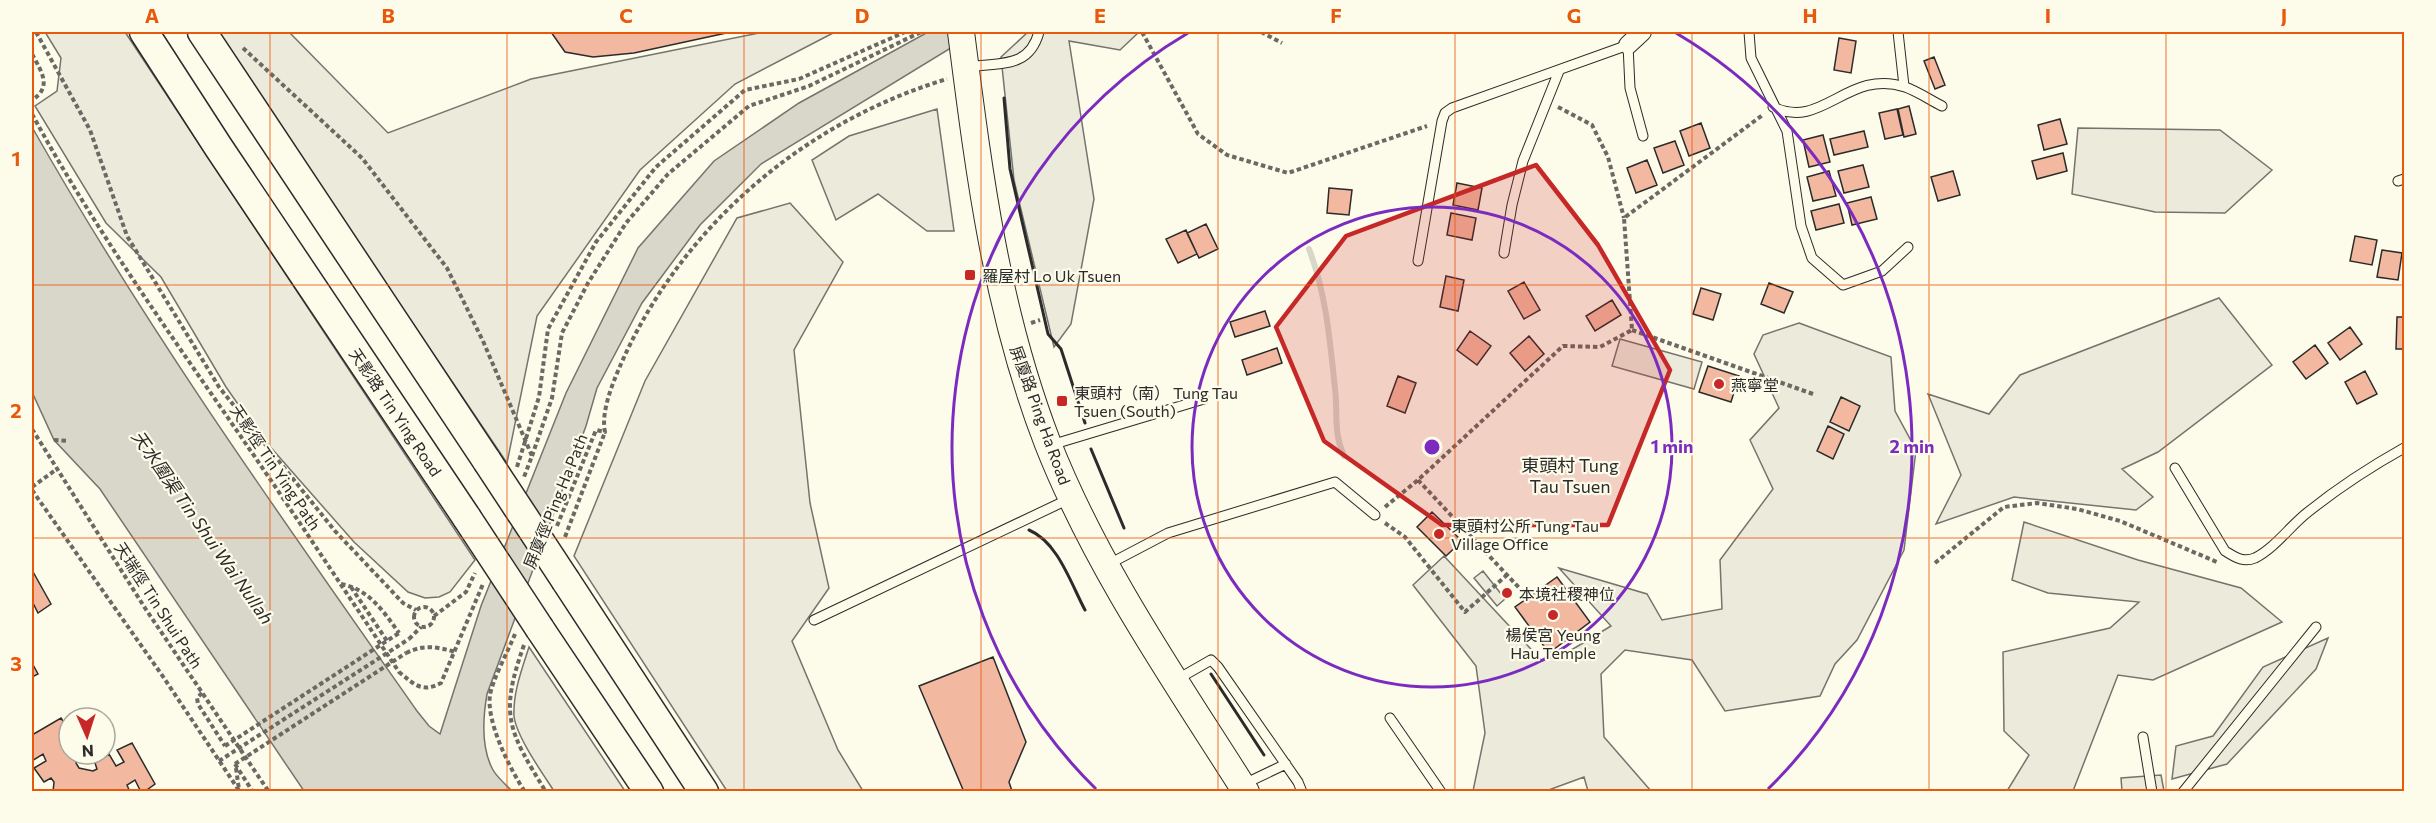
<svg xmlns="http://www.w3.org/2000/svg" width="2436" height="823" viewBox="0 0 2436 823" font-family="Commissioner,'Noto Sans SC',sans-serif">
	<rect width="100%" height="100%" fill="#fdfbea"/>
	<!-- green -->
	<path fill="#ecebdb" stroke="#74746e" stroke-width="1.5" d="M 45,32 L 125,32 L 475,560 L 450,592 L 439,597 L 425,598 L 408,592 L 354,542 L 259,434 L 226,387 L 161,277 L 106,223 L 35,106 L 57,91 L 61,58 Z
		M 216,32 L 289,32 L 388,133 L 531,79 L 764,32 L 835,32 L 735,84 L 640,170 L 537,316 L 507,463 Z
		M 1028,32 L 1139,32 L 1120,50 L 1069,41 L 1094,199 L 1071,324 L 1054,347 L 1014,180 L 1001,57 Z
		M 937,109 L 954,231 L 927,231 L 878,194 L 836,220 L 812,160 L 849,136 Z
		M 2078,128 L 2220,130 L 2272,170 L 2225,213 L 2155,212 L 2072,194 Z
		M 790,203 L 843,262 L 794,350 L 810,503 L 829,588 L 792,641 L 838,750 L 863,791 L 727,791 L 574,556 L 645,381 L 737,218 Z
		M 2219,298 L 2272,365 L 2158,452 L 2122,469 L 2153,497 L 2136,510 L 2014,497 L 1936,524 L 1961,475 L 1928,394 L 1989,414 L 2020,375 Z
		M 1799,323 L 1891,357 L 1895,411 L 1916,450 L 1904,550 L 1857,640 L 1835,664 L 1820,696 L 1725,711 L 1692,660 L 1625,650 L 1601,674 L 1604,737 L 1651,791 L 1588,791 L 1584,777 L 1546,791 L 1473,791 L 1485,733 L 1476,666 L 1413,585 L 1444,556 L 1542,661 L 1573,649 L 1611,626 L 1559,568 L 1647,594 L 1662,620 L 1722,609 L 1720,560 L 1773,489 L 1750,440 L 1779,408 L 1754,354 L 1763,335 Z
		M 1620,339 L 1702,362 L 1694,389 L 1612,366 Z
		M 2024,522 L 2138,560 L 2241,588 L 2282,622 L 2153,680 L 2118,675 L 2073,791 L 2007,791 L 2029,755 L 2004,731 L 2003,652 L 2110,628 L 2139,602 L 2048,593 L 2012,580 Z
		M 1483,571 L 1505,599 L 1497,606 L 1474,578 Z
		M 2328,638 L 2316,669 L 2227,764 L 2172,779 L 2176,746 L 2213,736 L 2263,667 Z
		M 529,647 L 625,791 L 554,791 C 543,774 516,736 514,716 C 513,692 522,669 529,647 Z
		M 2161,775 L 2164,791 L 2122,791 L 2121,778 Z"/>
	<!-- water -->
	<path fill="#d8d7c9" stroke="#74746e" stroke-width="1.5" d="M 928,32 L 977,32 L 761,164 L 700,225 L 642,303 L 597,388 L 586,426 L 487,694 C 483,717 481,748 493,770 C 497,777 506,785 512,791 L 304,791 L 100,489 L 54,440 L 32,392 L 32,127 C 147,330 283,520 417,711 L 429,726 L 440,734 L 481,606 L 566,393 L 638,248 L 714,161 L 799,103 Z"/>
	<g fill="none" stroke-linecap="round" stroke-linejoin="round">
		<!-- stream -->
		<path stroke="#d8d7c9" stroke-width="6" d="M 1309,249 C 1326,293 1330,341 1335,389 C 1338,414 1333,432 1344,456"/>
	</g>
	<!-- building -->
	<path fill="#f2b8a0" stroke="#2b2b2b" stroke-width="1.5" d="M 551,32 L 731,32 L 634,53 L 593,57 L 565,52 Z
		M 1839,38 L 1856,41 L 1851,73 L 1834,70 Z
		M 1934,57 L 1945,85 L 1935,89 L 1924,61 Z
		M 1909,106 L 1916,134 L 1904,137 L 1898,109 Z
		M 1897,109 L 1903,135 L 1885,139 L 1879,113 Z
		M 2060,119 L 2067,144 L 2044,150 L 2038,125 Z
		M 1701,123 L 1710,148 L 1689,156 L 1680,131 Z
		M 1864,131 L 1868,147 L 1834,155 L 1830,139 Z
		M 1823,135 L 1830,162 L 1809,167 L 1803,140 Z
		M 1675,141 L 1684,165 L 1663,173 L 1654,148 Z
		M 2063,153 L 2067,171 L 2037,179 L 2032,161 Z
		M 1647,160 L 1657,185 L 1636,193 L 1627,168 Z
		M 1863,165 L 1869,187 L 1844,193 L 1838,171 Z
		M 1829,171 L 1836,196 L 1813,201 L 1807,177 Z
		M 1953,171 L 1960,195 L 1938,201 L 1931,177 Z
		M 1457,183 L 1482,188 L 1478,210 L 1453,205 Z
		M 1329,188 L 1352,190 L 1349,215 L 1327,213 Z
		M 1871,197 L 1877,219 L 1852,225 L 1847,203 Z
		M 1839,204 L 1844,223 L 1816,230 L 1811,211 Z
		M 1451,213 L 1476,218 L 1472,240 L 1447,235 Z
		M 1206,224 L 1218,249 L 1199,258 L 1187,233 Z
		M 1186,230 L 1197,254 L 1178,263 L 1166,239 Z
		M 2355,236 L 2377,240 L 2372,265 L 2350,261 Z
		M 2382,250 L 2402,253 L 2398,280 L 2377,277 Z
		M 1446,276 L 1464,280 L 1458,311 L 1440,307 Z
		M 1524,282 L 1540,310 L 1524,319 L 1508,291 Z
		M 1769,283 L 1793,292 L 1784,313 L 1761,304 Z
		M 1701,288 L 1721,294 L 1713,320 L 1693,314 Z
		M 1612,300 L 1621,315 L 1595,331 L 1586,316 Z
		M 1265,311 L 1270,326 L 1235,337 L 1230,322 Z
		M 2397,317 L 2404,317 L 2404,349 L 2396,349 Z
		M 2350,327 L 2362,344 L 2340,360 L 2328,343 Z
		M 1470,331 L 1491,346 L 1477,365 L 1457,350 Z
		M 1529,336 L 1544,354 L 1525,371 L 1510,353 Z
		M 2315,345 L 2328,363 L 2306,379 L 2293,362 Z
		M 1277,348 L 1282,363 L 1247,375 L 1242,360 Z
		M 1708,366 L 1739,376 L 1731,402 L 1699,392 Z
		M 2365,371 L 2377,394 L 2357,404 L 2345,382 Z
		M 1398,376 L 1416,383 L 1405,413 L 1387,406 Z
		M 1841,397 L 1860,406 L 1849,431 L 1830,422 Z
		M 1828,426 L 1844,434 L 1833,459 L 1817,451 Z
		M 1432,512 L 1462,541 L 1446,556 L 1417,527 Z
		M 32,570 L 51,604 L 38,613 L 32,601 Z
		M 1557,577 L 1590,622 L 1549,653 L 1515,607 Z
		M 993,657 L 1026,742 L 1009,782 L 1012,791 L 964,792 L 919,686 Z
		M 32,663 L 38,674 L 32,677 Z
		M 61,718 L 69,731 L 69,738 L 61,744 L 64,750 L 69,747 L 69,754 L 82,754 L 84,758 L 76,763 L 79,768 L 93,771 L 97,769 L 95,763 L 109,754 L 116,766 L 124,762 L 117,750 L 132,743 L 155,784 L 144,792 L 141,792 L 135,780 L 127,785 L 130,792 L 53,792 L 54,782 L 51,778 L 44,782 L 34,768 L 46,761 L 43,754 L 32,761 L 32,735 Z"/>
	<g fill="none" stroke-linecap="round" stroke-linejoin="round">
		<!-- lane casing -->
		<g stroke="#2b2b2b" stroke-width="11">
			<path id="lane" d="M 1749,32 L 1751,58 L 1787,131 L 1801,226 L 1812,258 L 1843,285 L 1882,271 L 1908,247
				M 1898,32 L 1904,86
				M 968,67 C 1000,62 1029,69 1039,32
				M 1773,107 C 1822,131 1848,68 1905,87 C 1917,91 1930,100 1942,106
				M 2398,181 L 2404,179
				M 1504,253 L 1512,205 L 1523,161 L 1559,71
				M 1418,261 L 1442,121 L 1445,113 L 1452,108 L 1628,45 L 1630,88 L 1643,136
				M 1051,445 L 1204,399
				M 2175,468 L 2225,551 C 2235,557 2243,563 2255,558 C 2275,548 2290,526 2308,512 C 2338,488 2370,467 2404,448
				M 1109,564 L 1168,533 L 1335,482 L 1375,515
				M 814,620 L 1069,499
				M 1176,680 L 1211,660 L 1218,667 L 1298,782 L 1302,792
				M 1390,718 L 1441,792
				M 2143,737 L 2152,792
				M 1242,785 L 1286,764
				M 2183,792 L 2316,627"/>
		</g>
		<!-- street casing -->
		<g stroke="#2b2b2b" stroke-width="20">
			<path id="street" d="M 1628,45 L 1642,32"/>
		</g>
		<!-- secondary casing -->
		<g stroke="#2b2b2b" stroke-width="28">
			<path id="secondary" d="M 961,32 C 979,173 996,310 1048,444 C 1097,568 1175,680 1246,792"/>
		</g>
		<!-- primary casing -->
		<g stroke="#2b2b2b" stroke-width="31">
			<path id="primary" d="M 144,32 L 219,148 L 467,518
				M 202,32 L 487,461
				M 566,581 L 704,792
				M 540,629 L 649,792"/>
		</g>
		<!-- path -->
		<path stroke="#6a6964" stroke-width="4" stroke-dasharray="4.5 3" stroke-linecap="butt" d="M 36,32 L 90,130 L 127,236 L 219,387 L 335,531 L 403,603 L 416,610
			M 1142,32 L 1198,134 L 1227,155 L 1288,173 L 1427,126
			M 1261,32 L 1282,43
			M 243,48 L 362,158 L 447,268 L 483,341 L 532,456 L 524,477
			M 32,54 C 41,71 53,87 32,100
			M 1558,107 L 1592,125 L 1608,157 L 1624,218
			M 32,114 C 89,219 158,317 226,415 C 285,500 342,586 399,672 C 415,685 422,693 441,683 L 483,584
			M 1031,323 L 1040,320
			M 1632,330 L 1813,394
			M 32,429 L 145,608 L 269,792
			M 54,440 L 68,441
			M 532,456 L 552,398 L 562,333 L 588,283 L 626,223 L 668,174 L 749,106 L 809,86 L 921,32
			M 517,467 L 539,397 L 548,329 L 596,242 L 656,167 L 745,90 L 799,79 L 905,32
			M 1418,480 L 1523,592
			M 32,487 L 57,469
			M 32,490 L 164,678 L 240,792
			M 1385,507 L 1418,480 L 1563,346 L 1600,347 L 1632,330 L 1624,218 L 1764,114
			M 1385,523 L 1405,537 L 1465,612 L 1507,575
			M 557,526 L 596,430 L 605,432 C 600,410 616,375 625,355 C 687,222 807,121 947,79
			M 565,537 L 605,432
			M 1935,563 L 2004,507 L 2037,503 L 2077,509 L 2120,521 L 2217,562
			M 341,584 C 369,589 384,612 399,633
			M 351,587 L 387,641
			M414 617a10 10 0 1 1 20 0a10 10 0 1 1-20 0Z
			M 434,616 L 466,592 L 475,573
			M 515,634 C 509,649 492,681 490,695 C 486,722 510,769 525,792
			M 409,639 L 421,627
			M 524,645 C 499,715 508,730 546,792
			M 406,653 C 424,644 437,647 456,652
			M 202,693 L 197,698 L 198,704 L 225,746
			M 235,764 L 253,792
			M 236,768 L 239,790"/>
		<!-- lane -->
		<use href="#lane" stroke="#fdfbea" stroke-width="9"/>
		<!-- street -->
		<use href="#street" stroke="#fdfbea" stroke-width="18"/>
		<!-- secondary -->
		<use href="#secondary" stroke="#fdfbea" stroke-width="26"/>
		<!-- primary -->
		<use href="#primary" stroke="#fdfbea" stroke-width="28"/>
		<!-- primary-bridge casing -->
		<g stroke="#2b2b2b" stroke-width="31" stroke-linecap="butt">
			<path id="primary-bridge" d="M 487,461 L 566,581
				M 467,518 L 540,629"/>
		</g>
		<!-- path-bridge -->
		<path stroke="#6a6964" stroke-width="4" stroke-dasharray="4.5 3" stroke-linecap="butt" d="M 225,746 L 399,633
			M 219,761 L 409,639
			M 235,764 L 406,653"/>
		<!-- primary-bridge -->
		<use href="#primary-bridge" stroke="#fdfbea" stroke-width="28"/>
		<!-- wall -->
		<path stroke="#2b2b2b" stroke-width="3" d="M 1004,98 L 1010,169 L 1048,334 L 1061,349 L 1085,423
			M 1091,449 L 1124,528
			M 1029,530 C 1058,542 1071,584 1085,610
			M 1211,674 L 1264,755"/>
	</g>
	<!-- marked area -->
	<path fill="#c62828" fill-opacity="0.2" stroke="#c62828" stroke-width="4.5" stroke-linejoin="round" d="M 1536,165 L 1598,245 L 1670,370 L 1608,525 L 1442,525 L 1324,441 L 1276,327 L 1346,236 Z"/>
	<!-- grid -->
	<path fill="none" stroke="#e8590c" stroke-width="1.5" stroke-opacity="0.55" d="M 270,32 L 270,792M 507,32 L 507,792M 744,32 L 744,792M 981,32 L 981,792M 1218,32 L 1218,792M 1455,32 L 1455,792M 1692,32 L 1692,792M 1929,32 L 1929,792M 2166,32 L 2166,792M 32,285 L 2404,285M 32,538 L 2404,538"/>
	<!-- distance rings -->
	<g fill="none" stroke="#7b2cbf" stroke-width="3">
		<circle cx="1432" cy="447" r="240"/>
		<path d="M1096 789A480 480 0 0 1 1188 33M1676 33A480 480 0 0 1 1768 789"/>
	</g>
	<!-- markers -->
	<g fill="#c62828" stroke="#fdfbea" stroke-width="2">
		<rect x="964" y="269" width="12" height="12" rx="3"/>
		<circle cx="1719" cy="384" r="6"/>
		<rect x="1056" y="395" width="12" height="12" rx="3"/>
		<circle cx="1439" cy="534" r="6"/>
		<circle cx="1507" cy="593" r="6"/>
		<circle cx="1553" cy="615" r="6"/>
	</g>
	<g text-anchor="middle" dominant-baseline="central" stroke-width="4.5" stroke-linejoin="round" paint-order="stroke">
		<!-- poi labels -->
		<g font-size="16" fill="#2b2b2b" stroke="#fdfbea" text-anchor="start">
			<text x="982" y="275">羅屋村 Lo Uk Tsuen</text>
			<text x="1731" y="384">燕寧堂</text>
			<text x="1074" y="392">東頭村（南） Tung Tau<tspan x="1074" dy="18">Tsuen (South)</tspan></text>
			<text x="1451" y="525">東頭村公所 Tung Tau<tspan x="1451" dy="18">Village Office</tspan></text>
			<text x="1519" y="593">本境社稷神位</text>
			<text x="1553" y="634" text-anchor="middle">楊侯宮 Yeung<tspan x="1553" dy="18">Hau Temple</tspan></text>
		</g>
		<!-- street labels -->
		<g font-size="16" fill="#2b2b2b" stroke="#fdfbea">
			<text transform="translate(396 412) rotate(56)">天影路 Tin Ying Road</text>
			<text transform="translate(1041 415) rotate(70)">屏廈路 Ping Ha Road</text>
			<text transform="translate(276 467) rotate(56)">天影徑 Tin Ying Path</text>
			<text transform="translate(555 501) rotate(-68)">屏廈徑 Ping Ha Path</text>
			<text transform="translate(159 605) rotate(57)">天瑞徑 Tin Shui Path</text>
		</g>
		<!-- neighbourhood labels -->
		<g font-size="18" fill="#2b2b2b" stroke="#fdfbea">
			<text x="1570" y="465">東頭村 Tung<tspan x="1570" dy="21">Tau Tsuen</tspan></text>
		</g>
		<!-- water labels -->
		<g font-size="18" font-style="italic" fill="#2b2b2b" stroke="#fdfbea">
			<text transform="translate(203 527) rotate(55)">天水圍渠 Tin Shui Wai Nullah</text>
		</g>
	</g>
	<circle cx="1432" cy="447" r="9" fill="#7b2cbf" stroke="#fdfbea" stroke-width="3"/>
	<g font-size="18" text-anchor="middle" font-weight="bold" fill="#7b2cbf" stroke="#fdfbea" stroke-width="4.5" stroke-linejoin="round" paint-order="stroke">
		<text x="1672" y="453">1 min</text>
		<text x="1912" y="453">2 min</text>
	</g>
	<!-- border -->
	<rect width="2436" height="823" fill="none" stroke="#fdfbea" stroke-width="66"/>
	<!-- north arrow -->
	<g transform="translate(87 736) rotate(177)"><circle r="28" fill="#fdfbea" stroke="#a9a89e" stroke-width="1.5"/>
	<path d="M0-4.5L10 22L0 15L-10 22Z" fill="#c62828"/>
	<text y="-9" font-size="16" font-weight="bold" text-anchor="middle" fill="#2b2b2b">N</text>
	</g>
	<rect x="33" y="33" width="2370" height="757" fill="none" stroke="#e8590c" stroke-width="2"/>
	<g font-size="20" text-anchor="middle" font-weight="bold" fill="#e8590c">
		<text x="152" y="23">A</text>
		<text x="388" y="23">B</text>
		<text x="626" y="23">C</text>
		<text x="862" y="23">D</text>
		<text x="1100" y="23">E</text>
		<text x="1336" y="23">F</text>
		<text x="1574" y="23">G</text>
		<text x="1810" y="23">H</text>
		<text x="2048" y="23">I</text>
		<text x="2284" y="23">J</text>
		<text x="16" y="166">1</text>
		<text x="16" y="418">2</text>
		<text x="16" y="671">3</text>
	</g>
</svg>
